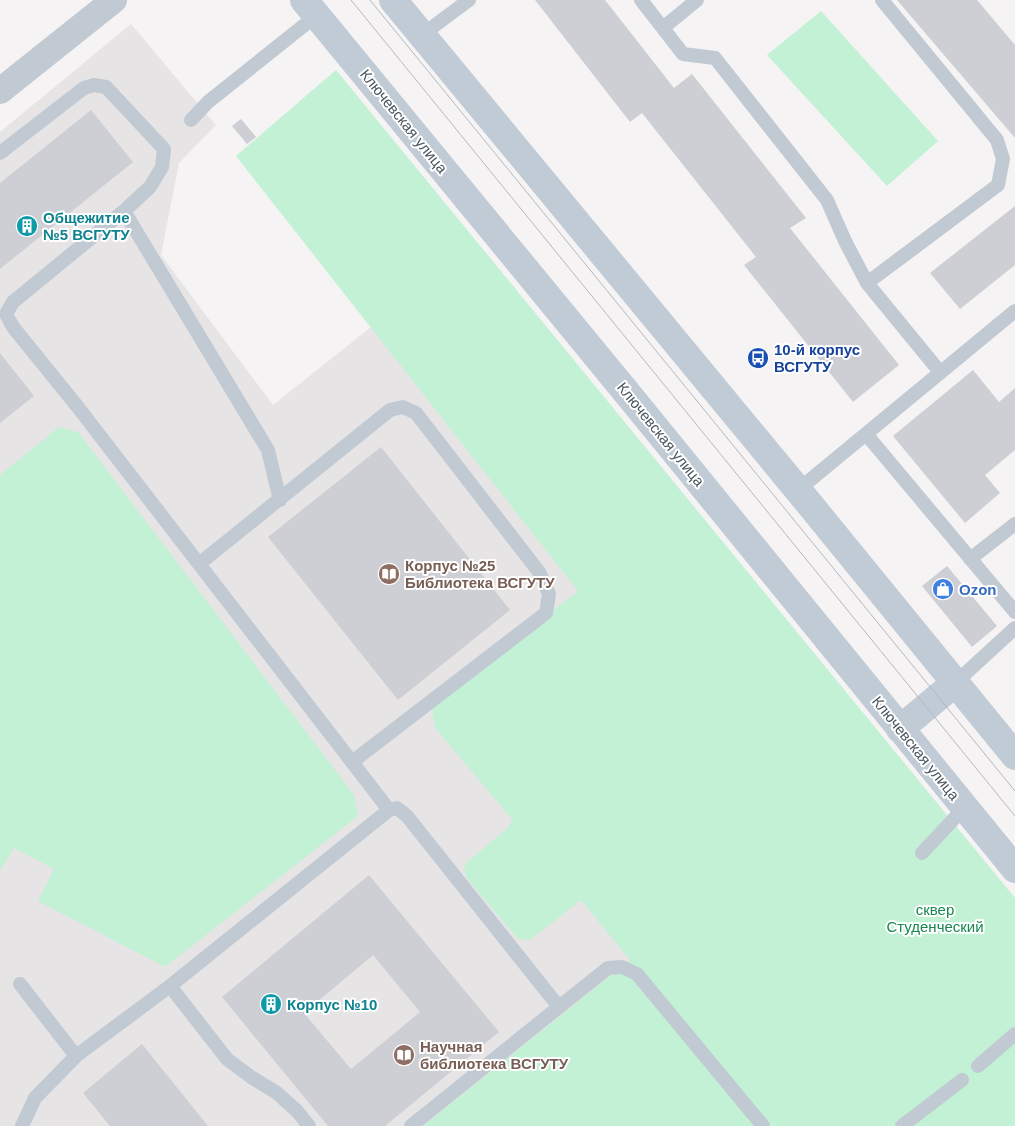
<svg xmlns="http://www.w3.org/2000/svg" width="1015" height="1126" viewBox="0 0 1015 1126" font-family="Helvetica,sans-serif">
	<rect width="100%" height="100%" fill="#f5f3f3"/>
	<!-- education -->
	<path fill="#e6e4e5" d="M 131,24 L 216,125 L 179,163 L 161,255 L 273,405 L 371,327 L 698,743 L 1015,1126 L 0,1126 L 0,132 Z"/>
	<!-- green -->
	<path fill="#c3f1d5" d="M 821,11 L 938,141 L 887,186 L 767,55 Z
		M 336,70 L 1015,898 L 1015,1126 L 423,1126 L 630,960 L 581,900 L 530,940 L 518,939 L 466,877 L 464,865 L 509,827 L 512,819 L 435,728 L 432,712 L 436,701 L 578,591 L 236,156 Z
		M 59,427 L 78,432 L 354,795 L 358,816 L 165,967 L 38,901 L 54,869 L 14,848 L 0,871 L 0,475 Z"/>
	<!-- building -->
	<path fill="#cdcfd5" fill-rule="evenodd" d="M 535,0 L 605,0 L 674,88 L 692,74 L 806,218 L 790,228 L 899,365 L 853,402 L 744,265 L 756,257 L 642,113 L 630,122 Z
		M 897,0 L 977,0 L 1015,45 L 1015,138 Z
		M 91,110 L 133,162 L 0,269 L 0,183 Z
		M 241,119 L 256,137 L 247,144 L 232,126 Z
		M 1015,206 L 1015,265 L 960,309 L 930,273 Z
		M 0,353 L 34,396 L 0,423 Z
		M 973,370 L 999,402 L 1015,388 L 1015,450 L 985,475 L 1000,493 L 965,523 L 893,436 Z
		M 381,447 L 510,610 L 398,700 L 268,537 Z
		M 947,566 L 997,626 L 972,647 L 922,586 Z
		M 369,875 L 499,1032 L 385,1126 L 328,1126 L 222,997 ZM 373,955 L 420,1012 L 351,1069 L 304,1013 Z
		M 142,1044 L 208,1126 L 110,1126 L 83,1093 Z"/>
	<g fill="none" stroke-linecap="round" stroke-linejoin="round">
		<!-- service -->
		<path stroke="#c1cad2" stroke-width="14" d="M 641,0 L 683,54 L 715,58 L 827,200 L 845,241 L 867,283 L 940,372
			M 664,27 L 697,0
			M 422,35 L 469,0
			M 191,120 L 208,102 L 317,15
			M 0,153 L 84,88 L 94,85 L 106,87 L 164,149 L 162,167 L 150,187 L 124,211 L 13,302 L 6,314 L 13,327 L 77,406 L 199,564 L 390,410 L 403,407 L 416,413 L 539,572 L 549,594 L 546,613 L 352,762 L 389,810
			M 124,211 L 268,450 L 280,500
			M 867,283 L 998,185 L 1003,159 L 997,140 L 882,0
			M 866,434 L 1015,612
			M 798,490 L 1015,311
			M 970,559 L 1015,524
			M 199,564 L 352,762
			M 955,683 L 1015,628
			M 922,853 L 965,807
			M 20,984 L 76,1056
			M 170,986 L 227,1059 L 251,1077 L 277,1093 L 297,1111 L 309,1126
			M 559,1007 L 608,968 L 622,967 L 637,974 L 763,1126
			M 978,1066 L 1015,1034
			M 22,1126 L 35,1098 L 76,1056 L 170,986 L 389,810 L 397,808 L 407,816 L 559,1007 L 411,1126
			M 902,1126 L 962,1080"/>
		<!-- minor -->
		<path stroke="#c1cad2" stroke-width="26" d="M 0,91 L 114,0"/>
		<!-- secondary -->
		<path stroke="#c1cbd6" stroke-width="28" d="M 304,0 L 627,393 L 1015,869
			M 393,0 L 798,490 L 1015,756
			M 900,729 L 955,683"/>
		<!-- tram -->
		<path stroke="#b5b8bd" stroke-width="1" d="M 351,0 L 1015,816
			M 370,0 L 1015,791"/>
	</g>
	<!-- icons -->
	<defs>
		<g id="building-disc" transform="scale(1.125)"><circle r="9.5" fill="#0f9aa8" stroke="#fff"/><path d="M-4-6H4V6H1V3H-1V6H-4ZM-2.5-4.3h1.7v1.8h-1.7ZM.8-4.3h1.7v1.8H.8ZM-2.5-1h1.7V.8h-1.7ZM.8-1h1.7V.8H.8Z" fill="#fff"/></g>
		<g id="bus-disc" transform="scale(1.125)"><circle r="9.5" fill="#1a4fb4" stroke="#fff"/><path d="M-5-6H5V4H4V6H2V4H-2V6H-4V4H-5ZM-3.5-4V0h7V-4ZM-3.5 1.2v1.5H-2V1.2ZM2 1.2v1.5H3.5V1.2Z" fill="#fff"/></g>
		<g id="library-disc" transform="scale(1.125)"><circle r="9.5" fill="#8d6e63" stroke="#fff"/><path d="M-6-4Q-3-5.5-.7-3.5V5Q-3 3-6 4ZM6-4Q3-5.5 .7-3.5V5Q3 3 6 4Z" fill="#fff"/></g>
		<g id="shop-disc" transform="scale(1.125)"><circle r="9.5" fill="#3f7fe0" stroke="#fff"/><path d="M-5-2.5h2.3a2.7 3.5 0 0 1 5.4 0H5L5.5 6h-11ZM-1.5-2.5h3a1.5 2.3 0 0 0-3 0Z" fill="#fff"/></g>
	</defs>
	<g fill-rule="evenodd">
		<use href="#building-disc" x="27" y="226"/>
		<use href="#bus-disc" x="758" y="358"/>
		<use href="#library-disc" x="389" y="574"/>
		<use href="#shop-disc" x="943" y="589"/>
		<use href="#building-disc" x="271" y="1004"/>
		<use href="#library-disc" x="404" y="1055"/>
	</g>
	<g text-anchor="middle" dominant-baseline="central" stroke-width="4" stroke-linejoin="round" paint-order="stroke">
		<!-- street labels -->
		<g font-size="15" fill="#4a5661" stroke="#fff">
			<text transform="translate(404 121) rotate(51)">Ключевская улица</text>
			<text transform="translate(661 434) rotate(51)">Ключевская улица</text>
			<text transform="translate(916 748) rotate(51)">Ключевская улица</text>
		</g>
		<!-- culture labels -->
		<g font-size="15" font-weight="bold" fill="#0d838f" stroke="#fff" text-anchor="start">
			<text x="43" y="217">Общежитие<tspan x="43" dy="17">№5 ВСГУТУ</tspan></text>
			<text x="287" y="1004">Корпус №10</text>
		</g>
		<!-- transit labels -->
		<g font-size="15" font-weight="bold" fill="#164399" stroke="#fff" text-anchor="start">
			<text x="774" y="349">10-й корпус<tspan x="774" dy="17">ВСГУТУ</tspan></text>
		</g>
		<!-- education labels -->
		<g font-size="15" font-weight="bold" fill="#785e54" stroke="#fff" text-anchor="start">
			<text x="405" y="565">Корпус №25<tspan x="405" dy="17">Библиотека ВСГУТУ</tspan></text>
			<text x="420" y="1046">Научная<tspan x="420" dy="17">библиотека ВСГУТУ</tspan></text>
		</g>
		<!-- shop labels -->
		<g font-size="15" font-weight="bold" fill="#366cbe" stroke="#fff" text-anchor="start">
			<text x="959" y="589">Ozon</text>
		</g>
		<!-- park labels -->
		<g font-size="15" fill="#17864f" stroke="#fff">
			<text x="935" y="909">сквер<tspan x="935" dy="17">Студенческий</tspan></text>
		</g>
	</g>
</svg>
